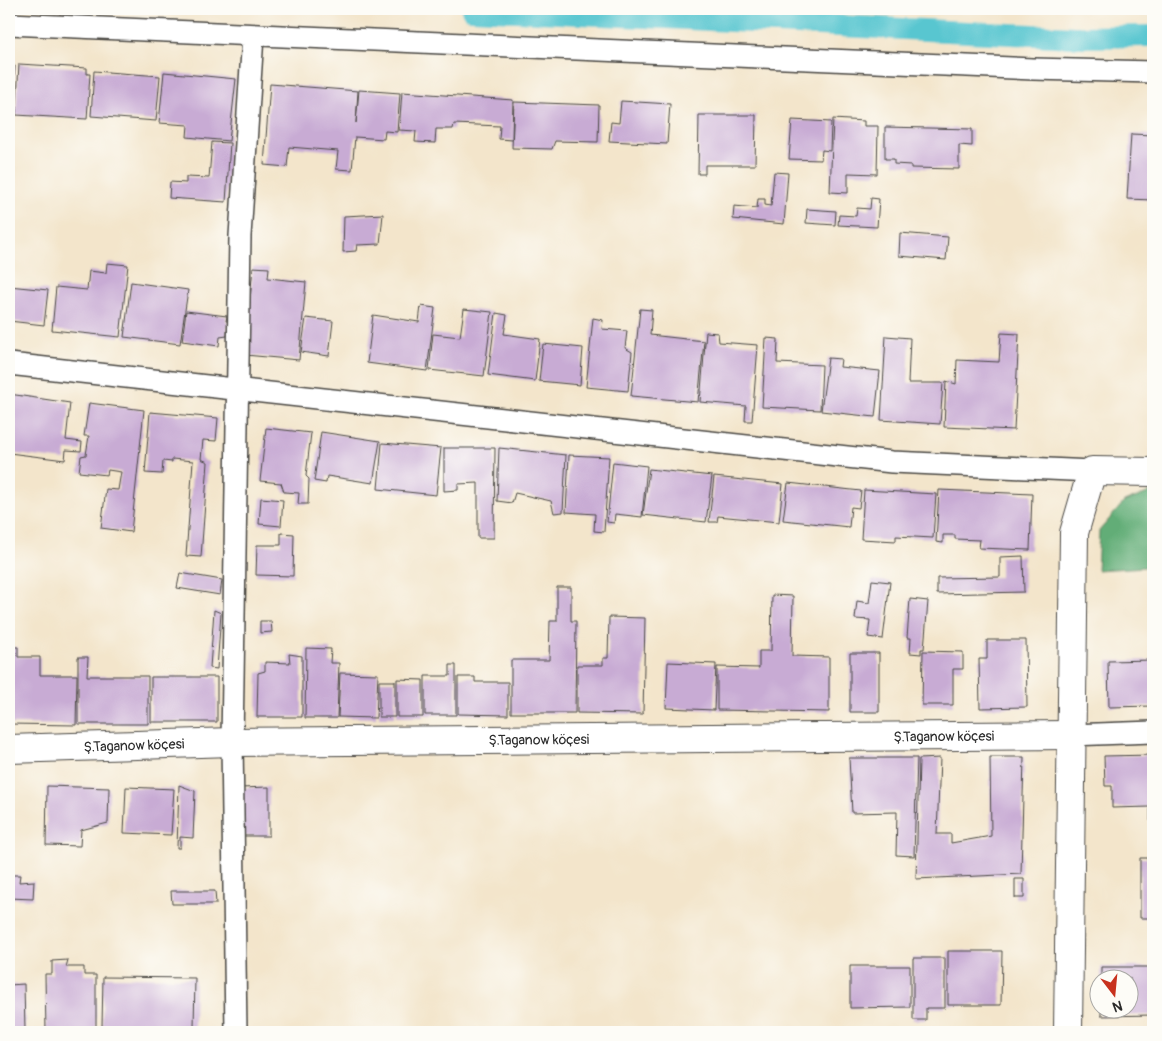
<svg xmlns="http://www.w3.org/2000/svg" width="1162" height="1041" viewBox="0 0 1162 1041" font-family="Pangolin,sans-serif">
	<rect width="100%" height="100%" fill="#fdfcf7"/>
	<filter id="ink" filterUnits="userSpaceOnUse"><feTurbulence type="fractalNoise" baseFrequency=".02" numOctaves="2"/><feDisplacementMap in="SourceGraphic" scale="10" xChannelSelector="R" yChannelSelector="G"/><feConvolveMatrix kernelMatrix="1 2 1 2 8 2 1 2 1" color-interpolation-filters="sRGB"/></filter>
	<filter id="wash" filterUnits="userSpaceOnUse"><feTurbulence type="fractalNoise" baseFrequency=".0096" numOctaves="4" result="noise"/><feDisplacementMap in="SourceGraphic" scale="20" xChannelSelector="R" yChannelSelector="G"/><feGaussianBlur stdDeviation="1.12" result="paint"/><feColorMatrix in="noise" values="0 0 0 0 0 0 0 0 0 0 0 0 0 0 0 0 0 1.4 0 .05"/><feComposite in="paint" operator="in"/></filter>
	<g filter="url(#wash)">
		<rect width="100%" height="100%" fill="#f3e5cb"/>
		<!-- forest -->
		<path fill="#62ad77" stroke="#466c51" d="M 1153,491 L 1153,581 L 1146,567 L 1097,570 L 1099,531 L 1124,502 Z"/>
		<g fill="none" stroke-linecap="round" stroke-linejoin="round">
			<!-- canal -->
			<path stroke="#59c6d0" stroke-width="22" d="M 472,9 L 1075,37 L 1153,36"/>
		</g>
		<g id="blocks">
			<!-- building -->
			<path fill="#c8abd4" d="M 19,64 L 87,68 L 87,74 L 90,74 L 87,119 L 16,115 Z
				M 9,65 L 15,66 L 10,139 L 9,139 Z
				M 94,71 L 160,76 L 156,121 L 91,116 Z
				M 164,72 L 236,79 L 229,141 L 187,137 L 188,125 L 159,123 Z
				M 270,84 L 358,91 L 356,123 L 359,90 L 400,93 L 397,132 L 385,131 L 384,139 L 355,137 L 352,170 L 336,169 L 338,151 L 289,147 L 287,167 L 264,165 Z
				M 402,92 L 513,100 L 512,140 L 499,139 L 500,126 L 454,124 L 453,129 L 436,129 L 435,143 L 415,142 L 416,131 L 399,130 Z
				M 621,101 L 670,104 L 667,144 L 609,141 L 611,122 L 619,123 Z
				M 514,102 L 599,105 L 598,142 L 555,141 L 552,149 L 512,148 Z
				M 699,115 L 756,115 L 755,165 L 705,165 L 705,174 L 698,174 Z
				M 833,119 L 864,121 L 864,126 L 878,126 L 877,174 L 848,173 L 848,193 L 830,192 Z
				M 792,120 L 831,122 L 830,151 L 822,150 L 821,160 L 789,159 Z
				M 885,127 L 972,129 L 972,146 L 959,145 L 959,169 L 911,168 L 911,165 L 894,164 L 894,159 L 885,159 Z
				M 1131,134 L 1153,135 L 1153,200 L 1127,199 Z
				M 212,142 L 230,143 L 226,202 L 169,198 L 170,182 L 186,183 L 186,177 L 209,178 Z
				M 774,172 L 788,173 L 784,224 L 733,219 L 734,206 L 757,208 L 758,199 L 765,199 L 765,205 L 771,206 Z
				M 871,198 L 879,199 L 877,227 L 838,225 L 839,215 L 856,216 L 857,208 L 870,209 Z
				M 807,209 L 836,211 L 835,225 L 806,223 Z
				M 383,214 L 380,244 L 357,245 L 356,251 L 343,252 L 344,216 Z
				M 900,233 L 948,237 L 946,260 L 899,256 Z
				M 107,263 L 128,265 L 120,337 L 52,330 L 56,287 L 87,290 L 89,271 L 106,273 Z
				M 253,267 L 269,268 L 268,278 L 306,282 L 299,360 L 245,355 Z
				M 131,282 L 188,290 L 180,344 L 124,337 Z
				M 9,286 L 48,290 L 44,325 L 9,321 Z
				M 421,306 L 435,308 L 427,371 L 367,363 L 373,315 L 419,322 Z
				M 464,309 L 492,312 L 484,376 L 429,370 L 433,334 L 460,337 Z
				M 640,309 L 652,310 L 650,335 L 704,341 L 698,402 L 631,396 Z
				M 186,311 L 227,316 L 226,321 L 228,321 L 227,336 L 220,337 L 219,346 L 182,341 Z
				M 496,313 L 507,315 L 504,334 L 540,339 L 535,381 L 488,375 Z
				M 306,318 L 333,321 L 329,356 L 301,352 Z
				M 593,318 L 603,320 L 602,329 L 627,331 L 625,348 L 632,352 L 628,391 L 586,387 Z
				M 706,332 L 718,333 L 719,342 L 758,345 L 752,421 L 745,421 L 746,406 L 700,402 Z
				M 1001,333 L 1019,334 L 1014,430 L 944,427 L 946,381 L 956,384 L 957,360 L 999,362 Z
				M 886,336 L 910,338 L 908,383 L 943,383 L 940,424 L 881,420 Z
				M 766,338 L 778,339 L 777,363 L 822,365 L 820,410 L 762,407 Z
				M 543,344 L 583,348 L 580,385 L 539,381 Z
				M 828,358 L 841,359 L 840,367 L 880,371 L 875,417 L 821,411 Z
				M 9,394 L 70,403 L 66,440 L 82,442 L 81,451 L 66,450 L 65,460 L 9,453 Z
				M 89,403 L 144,410 L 131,532 L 101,528 L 106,489 L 118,490 L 121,472 L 108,470 L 107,475 L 79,472 L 81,456 L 86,455 L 89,436 L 84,436 Z
				M 150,412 L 218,418 L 216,441 L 203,440 L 201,459 L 208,462 L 201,557 L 186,556 L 193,461 L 172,459 L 172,462 L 163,461 L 162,474 L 145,473 Z
				M 266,428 L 311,433 L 306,476 L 309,479 L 308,504 L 298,504 L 299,493 L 284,492 L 281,483 L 260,481 Z
				M 321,432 L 380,441 L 373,483 L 327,476 L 326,483 L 314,481 Z
				M 382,443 L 441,448 L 436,495 L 378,489 Z
				M 444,448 L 495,448 L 494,538 L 478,538 L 478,483 L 458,484 L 458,490 L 444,491 Z
				M 499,448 L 566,455 L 563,512 L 554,513 L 551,501 L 515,493 L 512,503 L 497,501 Z
				M 569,455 L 609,457 L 604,532 L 594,531 L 595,514 L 566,512 Z
				M 613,462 L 647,466 L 642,517 L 615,514 L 614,523 L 607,522 Z
				M 649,469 L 712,476 L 706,522 L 643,515 Z
				M 714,477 L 783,484 L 779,522 L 718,516 L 717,522 L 709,522 Z
				M 788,483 L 861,491 L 859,508 L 851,507 L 849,527 L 783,520 Z
				M 864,490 L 936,494 L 933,538 L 896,536 L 896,541 L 861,539 Z
				M 939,490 L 1032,494 L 1030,550 L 979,548 L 980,540 L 955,539 L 955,535 L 943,535 L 943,543 L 936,542 Z
				M 261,498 L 283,500 L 281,526 L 259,524 Z
				M 281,533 L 294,534 L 293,576 L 256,575 L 257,545 L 281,545 Z
				M 1023,556 L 1024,592 L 937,594 L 937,578 L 1000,577 L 1000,557 Z
				M 180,573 L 222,580 L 220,595 L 177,588 Z
				M 9,576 L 11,576 L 10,591 L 9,591 Z
				M 872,580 L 890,582 L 883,639 L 868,637 L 870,620 L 855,619 L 857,601 L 869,603 Z
				M 557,587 L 571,587 L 571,621 L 576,621 L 575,713 L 511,713 L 511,660 L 549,660 L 550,621 L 557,621 Z
				M 772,595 L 793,596 L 792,656 L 829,657 L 829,712 L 717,710 L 717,667 L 759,668 L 759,651 L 771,651 Z
				M 910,599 L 928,601 L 924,649 L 921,649 L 921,654 L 910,653 L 911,638 L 907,638 Z
				M 214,610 L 221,613 L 217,669 L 210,668 Z
				M 609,617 L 645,618 L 643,714 L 577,713 L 577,665 L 603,665 L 603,658 L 608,658 Z
				M 260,621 L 271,621 L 272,632 L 260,633 Z
				M 987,640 L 1026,640 L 1027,707 L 980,708 L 979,659 L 987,659 Z
				M 10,647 L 18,647 L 18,657 L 40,657 L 40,675 L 77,675 L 76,725 L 9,724 Z
				M 306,648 L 331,649 L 330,663 L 339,663 L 337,718 L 305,718 Z
				M 923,651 L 963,652 L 963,669 L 953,669 L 953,705 L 922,705 Z
				M 850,653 L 879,653 L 879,712 L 850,712 Z
				M 289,654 L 302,656 L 302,717 L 257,717 L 258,673 L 265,671 L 265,662 L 290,663 Z
				M 78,657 L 88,657 L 87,676 L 148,676 L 148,724 L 78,724 Z
				M 1153,660 L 1153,706 L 1109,707 L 1108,661 Z
				M 668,662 L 716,664 L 714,710 L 666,708 Z
				M 450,665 L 456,665 L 456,715 L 425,715 L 425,676 L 450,676 Z
				M 340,673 L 378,674 L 376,718 L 338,717 Z
				M 151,677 L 217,677 L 217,722 L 151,722 Z
				M 458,677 L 475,677 L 475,682 L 508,682 L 508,715 L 458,714 Z
				M 397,679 L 423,680 L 423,717 L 397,717 Z
				M 379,681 L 395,681 L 395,717 L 379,717 Z
				M 1153,755 L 1153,821 L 1150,821 L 1150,807 L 1112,808 L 1112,786 L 1105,786 L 1104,756 Z
				M 990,757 L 1024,757 L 1021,874 L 916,879 L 919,759 L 940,758 L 937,834 L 951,834 L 951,843 L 991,836 Z
				M 849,758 L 917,758 L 914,856 L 896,855 L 897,812 L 852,813 Z
				M 179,785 L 195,791 L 193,838 L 180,837 L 180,848 L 177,848 Z
				M 47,786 L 109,788 L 108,823 L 81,830 L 80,846 L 46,845 Z
				M 126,787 L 174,789 L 171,835 L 124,833 Z
				M 269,787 L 269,836 L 240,836 L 240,788 Z
				M 1140,858 L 1153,858 L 1153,918 L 1140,918 Z
				M 9,875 L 20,875 L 19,882 L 34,881 L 33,899 L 9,898 Z
				M 1015,879 L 1024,879 L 1024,898 L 1015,898 Z
				M 171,891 L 215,891 L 216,904 L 172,904 Z
				M 948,951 L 1002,951 L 1001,1005 L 948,1005 Z
				M 913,958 L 945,958 L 945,1008 L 926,1008 L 926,1020 L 913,1020 Z
				M 68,960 L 66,967 L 84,967 L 84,975 L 96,975 L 96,1031 L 46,1032 L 45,974 L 52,974 L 52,961 Z
				M 850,966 L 910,966 L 910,1007 L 850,1008 Z
				M 1101,967 L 1153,967 L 1153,1015 L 1101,1016 L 1101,1008 L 1130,1008 L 1130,978 L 1101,978 Z
				M 103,977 L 195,978 L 194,1028 L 102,1027 Z
				M 24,984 L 25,1031 L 9,1031 L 9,985 Z"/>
		</g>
	</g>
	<g filter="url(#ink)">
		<use href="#blocks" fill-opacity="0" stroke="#494743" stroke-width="1"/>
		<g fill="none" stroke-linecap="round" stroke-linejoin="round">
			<!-- street casing -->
			<g stroke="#494743" stroke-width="24">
				<path id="street" d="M 9,24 L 1033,69 L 1153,72
					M 9,364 L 892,462 L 1092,471
					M 1070,735 L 1153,732
					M 236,1032 L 232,742 L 240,236 L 253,36"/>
			</g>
			<!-- secondary casing -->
			<g stroke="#494743" stroke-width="30">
				<g id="secondary">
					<path id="s1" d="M 9,749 L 232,742 L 1070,735"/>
					<path d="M 1068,1032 L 1074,533 L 1092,471 L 1153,472"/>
				</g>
			</g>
			<!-- street -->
			<use href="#street" stroke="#fff" stroke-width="21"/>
			<!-- secondary -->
			<use href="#secondary" stroke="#fff" stroke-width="28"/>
		</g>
	</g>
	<g text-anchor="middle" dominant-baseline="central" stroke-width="5" stroke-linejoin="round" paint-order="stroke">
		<!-- street labels -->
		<g font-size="14" fill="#2b2b2b" stroke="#fdfcf7">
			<text stroke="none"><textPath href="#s1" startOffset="935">Ş.Taganow köçesi</textPath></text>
			<text stroke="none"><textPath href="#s1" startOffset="530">Ş.Taganow köçesi</textPath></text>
			<text stroke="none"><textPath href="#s1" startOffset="125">Ş.Taganow köçesi</textPath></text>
		</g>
	</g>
	<!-- margin -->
	<rect width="1162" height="1041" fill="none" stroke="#fdfcf7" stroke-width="30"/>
	<!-- north arrow -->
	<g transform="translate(1114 994) rotate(164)"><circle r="24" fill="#fdfcf7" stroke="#a9a8a5"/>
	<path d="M0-4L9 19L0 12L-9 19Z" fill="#c8321e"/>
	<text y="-8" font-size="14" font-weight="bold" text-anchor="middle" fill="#2b2b2b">N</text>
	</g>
</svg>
